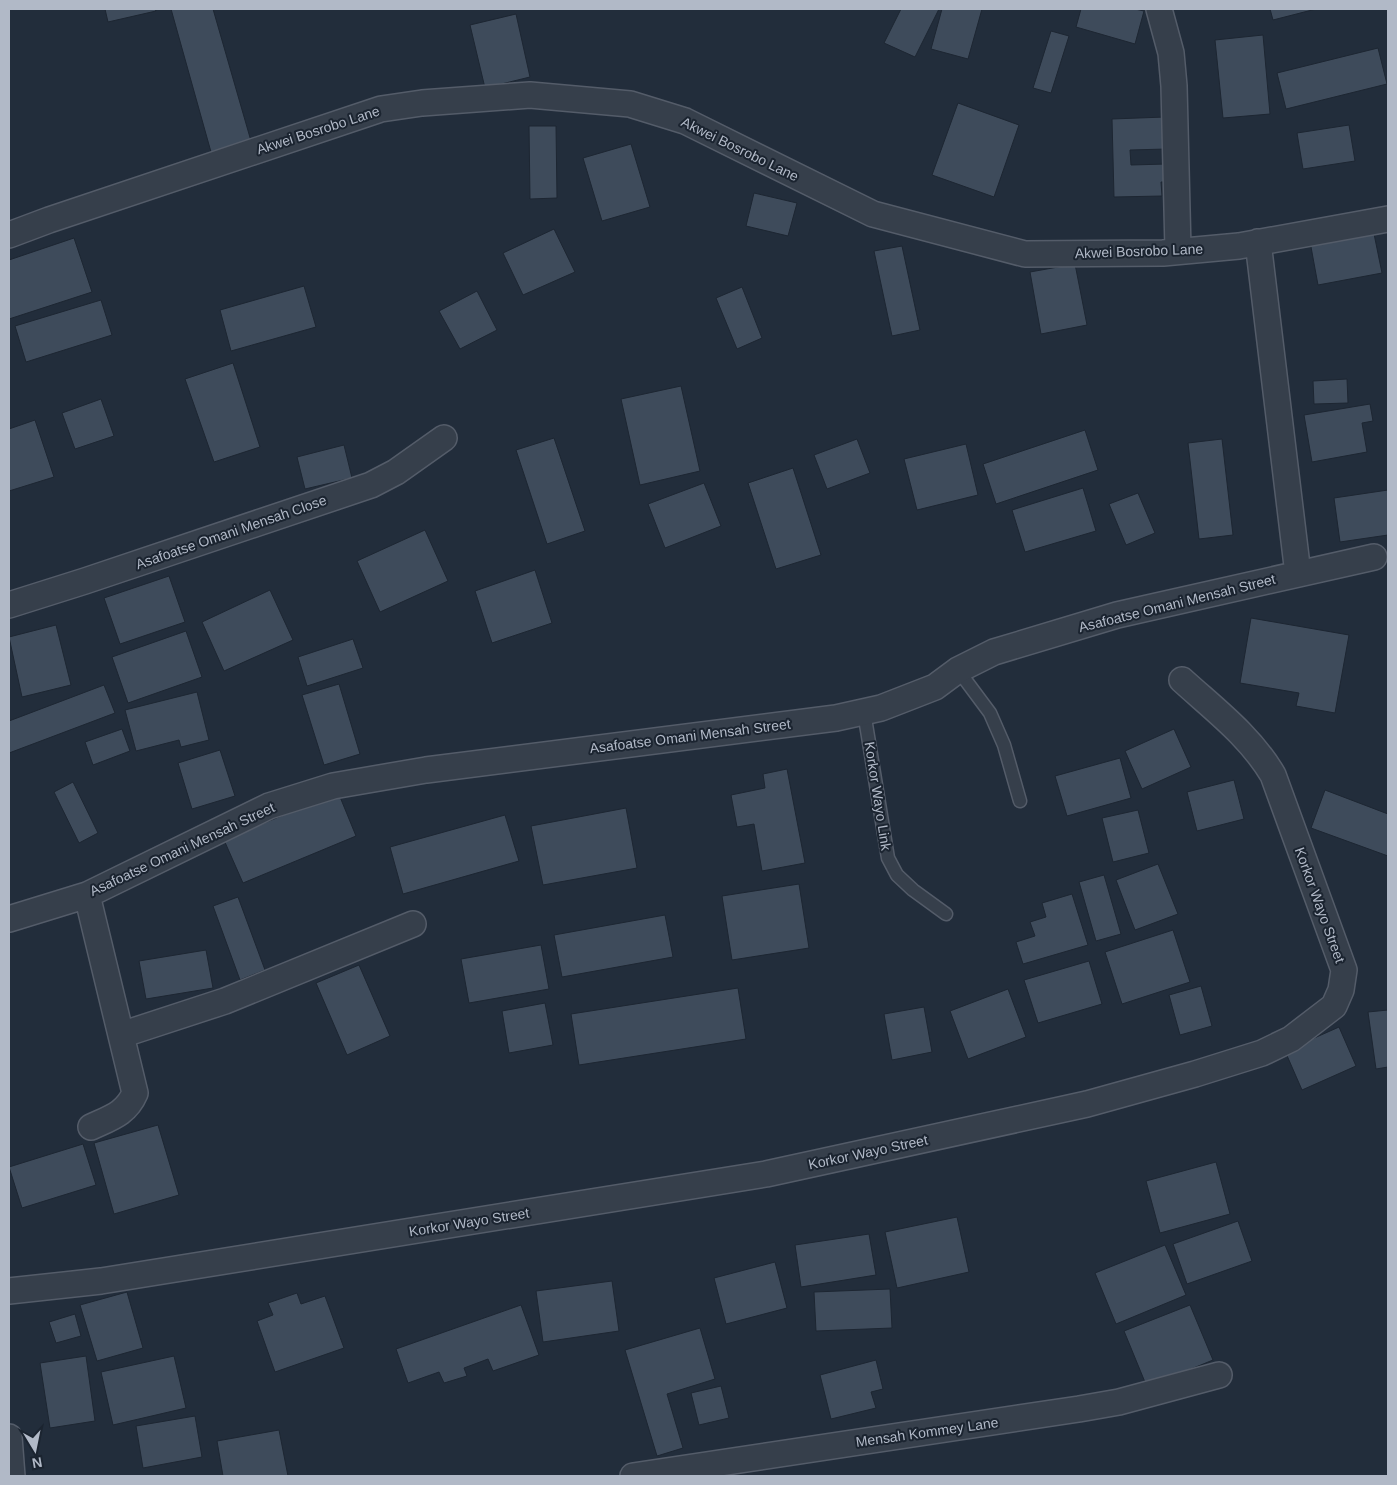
<svg xmlns="http://www.w3.org/2000/svg" width="1397" height="1485" viewBox="0 0 1397 1485" font-family="Arial,sans-serif">
	<rect width="100%" height="100%" fill="#222d3b"/>
	<!-- building -->
	<path fill="#3e4b5b" stroke="#1d2632" d="M 105,9 L 155,9 L 156,11 L 108,22 Z
		M 171,9 L 213,9 L 251,141 L 211,152 Z
		M 901,9 L 939,9 L 915,57 L 884,43 Z
		M 942,9 L 982,9 L 968,59 L 931,49 Z
		M 1081,9 L 1135,9 L 1144,11 L 1135,44 L 1076,27 Z
		M 1270,9 L 1316,9 L 1273,20 Z
		M 516,14 L 530,77 L 485,88 L 470,25 Z
		M 1051,31 L 1069,36 L 1051,93 L 1033,88 Z
		M 1263,35 L 1270,114 L 1223,118 L 1215,40 Z
		M 1378,48 L 1387,84 L 1286,109 L 1277,73 Z
		M 958,103 L 1019,125 L 994,197 L 932,175 Z
		M 1165,117 L 1166,149 L 1130,150 L 1131,165 L 1166,164 L 1166,182 L 1161,182 L 1162,196 L 1114,197 L 1112,119 Z
		M 1349,125 L 1355,161 L 1303,169 L 1297,133 Z
		M 529,126 L 556,126 L 557,198 L 530,199 Z
		M 631,144 L 650,207 L 602,221 L 583,158 Z
		M 754,193 L 797,203 L 788,236 L 746,226 Z
		M 1372,224 L 1382,273 L 1318,285 L 1309,236 Z
		M 554,229 L 575,272 L 523,295 L 503,253 Z
		M 74,238 L 92,292 L 9,319 L 9,260 Z
		M 902,246 L 920,330 L 892,336 L 874,251 Z
		M 1075,264 L 1087,325 L 1041,334 L 1030,272 Z
		M 304,286 L 316,327 L 231,351 L 220,310 Z
		M 742,287 L 762,338 L 737,349 L 716,298 Z
		M 477,291 L 497,330 L 460,349 L 439,311 Z
		M 101,300 L 112,335 L 26,362 L 15,326 Z
		M 233,363 L 260,447 L 214,462 L 185,379 Z
		M 1347,379 L 1348,403 L 1314,404 L 1313,381 Z
		M 681,386 L 700,471 L 640,485 L 621,399 Z
		M 101,399 L 114,436 L 75,449 L 62,413 Z
		M 1370,404 L 1373,421 L 1362,423 L 1367,452 L 1312,462 L 1304,415 Z
		M 35,420 L 54,477 L 9,491 L 9,429 Z
		M 1085,430 L 1098,470 L 996,504 L 983,464 Z
		M 554,438 L 585,531 L 547,544 L 516,450 Z
		M 857,439 L 870,473 L 827,489 L 814,455 Z
		M 1222,439 L 1233,535 L 1199,539 L 1188,443 Z
		M 966,444 L 978,495 L 917,510 L 904,459 Z
		M 344,445 L 352,478 L 305,489 L 297,457 Z
		M 793,468 L 821,555 L 776,569 L 748,483 Z
		M 704,483 L 721,526 L 665,548 L 648,504 Z
		M 1083,488 L 1096,531 L 1025,552 L 1012,510 Z
		M 1388,490 L 1388,535 L 1340,542 L 1334,498 Z
		M 1138,493 L 1155,533 L 1126,545 L 1109,504 Z
		M 425,530 L 448,581 L 380,612 L 357,561 Z
		M 535,570 L 552,623 L 492,643 L 475,591 Z
		M 169,576 L 185,622 L 120,644 L 104,598 Z
		M 270,590 L 293,640 L 224,671 L 202,622 Z
		M 1251,618 L 1349,635 L 1335,713 L 1296,706 L 1299,693 L 1240,683 Z
		M 56,625 L 71,685 L 22,697 L 9,637 Z
		M 186,631 L 202,677 L 128,703 L 112,657 Z
		M 353,639 L 363,668 L 307,686 L 298,657 Z
		M 339,684 L 360,754 L 324,765 L 302,695 Z
		M 104,685 L 115,713 L 9,753 L 9,721 Z
		M 197,692 L 209,740 L 181,747 L 179,740 L 136,751 L 125,710 Z
		M 122,729 L 130,751 L 93,765 L 85,742 Z
		M 1174,729 L 1191,767 L 1142,789 L 1125,751 Z
		M 220,750 L 235,796 L 192,809 L 178,763 Z
		M 1120,758 L 1131,798 L 1067,816 L 1055,776 Z
		M 787,769 L 805,863 L 762,871 L 754,824 L 737,827 L 731,795 L 765,788 L 763,774 Z
		M 1234,780 L 1244,819 L 1197,831 L 1187,792 Z
		M 73,782 L 98,833 L 79,843 L 54,792 Z
		M 1325,790 L 1388,814 L 1388,856 L 1311,828 Z
		M 338,792 L 356,836 L 243,883 L 224,840 Z
		M 626,808 L 637,868 L 543,885 L 531,826 Z
		M 1138,810 L 1149,853 L 1113,862 L 1102,818 Z
		M 505,815 L 519,861 L 403,894 L 390,847 Z
		M 1158,864 L 1178,914 L 1135,930 L 1116,880 Z
		M 1104,875 L 1121,934 L 1096,941 L 1079,882 Z
		M 799,884 L 809,948 L 732,960 L 722,896 Z
		M 1072,894 L 1088,945 L 1023,964 L 1016,942 L 1035,936 L 1030,922 L 1046,917 L 1042,903 Z
		M 238,897 L 265,970 L 240,980 L 213,906 Z
		M 665,915 L 673,957 L 562,977 L 554,935 Z
		M 1173,930 L 1190,982 L 1122,1004 L 1105,952 Z
		M 541,945 L 549,989 L 469,1003 L 461,959 Z
		M 206,950 L 213,988 L 146,999 L 139,961 Z
		M 1089,961 L 1102,1004 L 1038,1023 L 1024,980 Z
		M 359,965 L 390,1036 L 347,1055 L 316,983 Z
		M 1201,986 L 1212,1026 L 1180,1035 L 1169,995 Z
		M 738,988 L 746,1039 L 579,1065 L 571,1014 Z
		M 1008,989 L 1026,1037 L 968,1059 L 950,1011 Z
		M 545,1003 L 553,1045 L 509,1053 L 502,1011 Z
		M 924,1007 L 932,1052 L 892,1060 L 884,1014 Z
		M 1388,1010 L 1388,1067 L 1376,1069 L 1368,1012 Z
		M 1339,1027 L 1356,1066 L 1302,1090 L 1285,1051 Z
		M 158,1125 L 179,1195 L 114,1214 L 94,1143 Z
		M 83,1144 L 96,1185 L 22,1208 L 9,1167 Z
		M 1216,1162 L 1230,1214 L 1160,1233 L 1146,1181 Z
		M 957,1217 L 969,1272 L 897,1288 L 885,1232 Z
		M 1238,1221 L 1252,1261 L 1187,1284 L 1173,1244 Z
		M 869,1234 L 876,1275 L 801,1287 L 795,1245 Z
		M 1165,1245 L 1186,1295 L 1116,1324 L 1095,1273 Z
		M 775,1262 L 787,1308 L 726,1324 L 714,1278 Z
		M 612,1281 L 619,1331 L 543,1342 L 536,1291 Z
		M 890,1289 L 892,1328 L 816,1331 L 814,1292 Z
		M 127,1292 L 143,1348 L 97,1361 L 80,1305 Z
		M 297,1293 L 301,1304 L 325,1296 L 344,1348 L 275,1372 L 257,1321 L 273,1315 L 268,1303 Z
		M 521,1305 L 539,1355 L 493,1371 L 488,1359 L 464,1368 L 467,1376 L 444,1383 L 439,1372 L 408,1383 L 396,1349 Z
		M 1190,1305 L 1213,1360 L 1147,1387 L 1124,1331 Z
		M 75,1314 L 81,1336 L 56,1343 L 49,1322 Z
		M 700,1328 L 715,1379 L 667,1394 L 683,1448 L 657,1456 L 625,1350 Z
		M 86,1356 L 95,1421 L 50,1428 L 40,1363 Z
		M 174,1356 L 186,1408 L 113,1425 L 101,1372 Z
		M 876,1360 L 883,1389 L 871,1392 L 876,1408 L 831,1419 L 820,1375 Z
		M 721,1386 L 729,1418 L 699,1425 L 691,1393 Z
		M 195,1416 L 202,1457 L 143,1468 L 136,1426 Z
		M 279,1430 L 288,1476 L 223,1476 L 217,1441 Z"/>
	<g fill="none" stroke-linecap="round" stroke-linejoin="round">
		<!-- lane casing -->
		<g stroke="#545c69" stroke-width="15">
			<path id="lane" d="M 958,670 L 990,713 L 1004,745 L 1020,801
				M 864,712 L 888,858 L 897,875 L 913,890 L 946,914"/>
		</g>
		<!-- street casing -->
		<g stroke="#545c69" stroke-width="28">
			<path id="street" d="M 1159,9 L 1171,53 L 1174,86 L 1178,250
				M 9,235 L 49,220 L 381,109 L 422,103 L 530,95 L 630,104 L 685,121 L 873,214 L 1025,254 L 1163,253 L 1239,246 L 1388,219
				M 1258,242 L 1298,574
				M 9,605 L 85,581 L 371,485 L 396,472 L 444,438
				M 87,895 L 135,1093 C 126,1114 110,1118 91,1127
				M 9,919 L 87,895 L 269,806 L 333,786 L 426,770 L 836,718 L 881,708 L 935,687 L 958,670 L 994,652 L 1117,615 L 1374,557
				M 121,1035 L 225,1001 L 413,924
				M 9,1291 L 101,1281 L 766,1174 L 1087,1104 L 1195,1074 L 1262,1053 L 1291,1039 L 1334,1006 L 1341,990 L 1344,970 L 1273,775 C 1250,736 1215,710 1182,680
				M 9,1437 L 12,1476
				M 633,1476 L 1079,1409 L 1119,1402 L 1219,1375"/>
		</g>
		<!-- lane -->
		<use href="#lane" stroke="#363f4b" stroke-width="12"/>
		<!-- street -->
		<use href="#street" stroke="#363f4b" stroke-width="25"/>
	</g>
	<g text-anchor="middle" dominant-baseline="central" stroke-width="4" stroke-linejoin="round" paint-order="stroke">
		<!-- street labels -->
		<g font-size="14" fill="#b1b9c7" stroke="#1b2430">
			<text transform="translate(318 130) rotate(-18)">Akwei Bosrobo Lane</text>
			<text transform="translate(740 149) rotate(26)">Akwei Bosrobo Lane</text>
			<text transform="translate(1139 251) rotate(-2)">Akwei Bosrobo Lane</text>
			<text transform="translate(231 532) rotate(-19)">Asafoatse Omani Mensah Close</text>
			<text transform="translate(1177 603) rotate(-14)">Asafoatse Omani Mensah Street</text>
			<text transform="translate(690 736) rotate(-7)">Asafoatse Omani Mensah Street</text>
			<text transform="translate(878 796) rotate(81)">Korkor Wayo Link</text>
			<text transform="translate(182 849) rotate(-25)">Asafoatse Omani Mensah Street</text>
			<text transform="translate(1320 905) rotate(70)">Korkor Wayo Street</text>
			<text transform="translate(868 1152) rotate(-12)">Korkor Wayo Street</text>
			<text transform="translate(469 1222) rotate(-9)">Korkor Wayo Street</text>
			<text transform="translate(927 1432) rotate(-8)">Mensah Kommey Lane</text>
		</g>
	</g>
	<!-- border -->
	<rect width="1397" height="1485" fill="none" stroke="#b1b9c7" stroke-width="20"/>
	<!-- north arrow -->
	<g transform="translate(35 1450) rotate(170)" stroke="#1b2430" stroke-width="4" paint-order="stroke">
	<path d="M0-4L9 19L0 12L-9 19Z" fill="#b1b9c7"/>
	<text y="-8" font-size="14" font-weight="bold" text-anchor="middle" fill="#b1b9c7">N</text>
	</g>
</svg>
